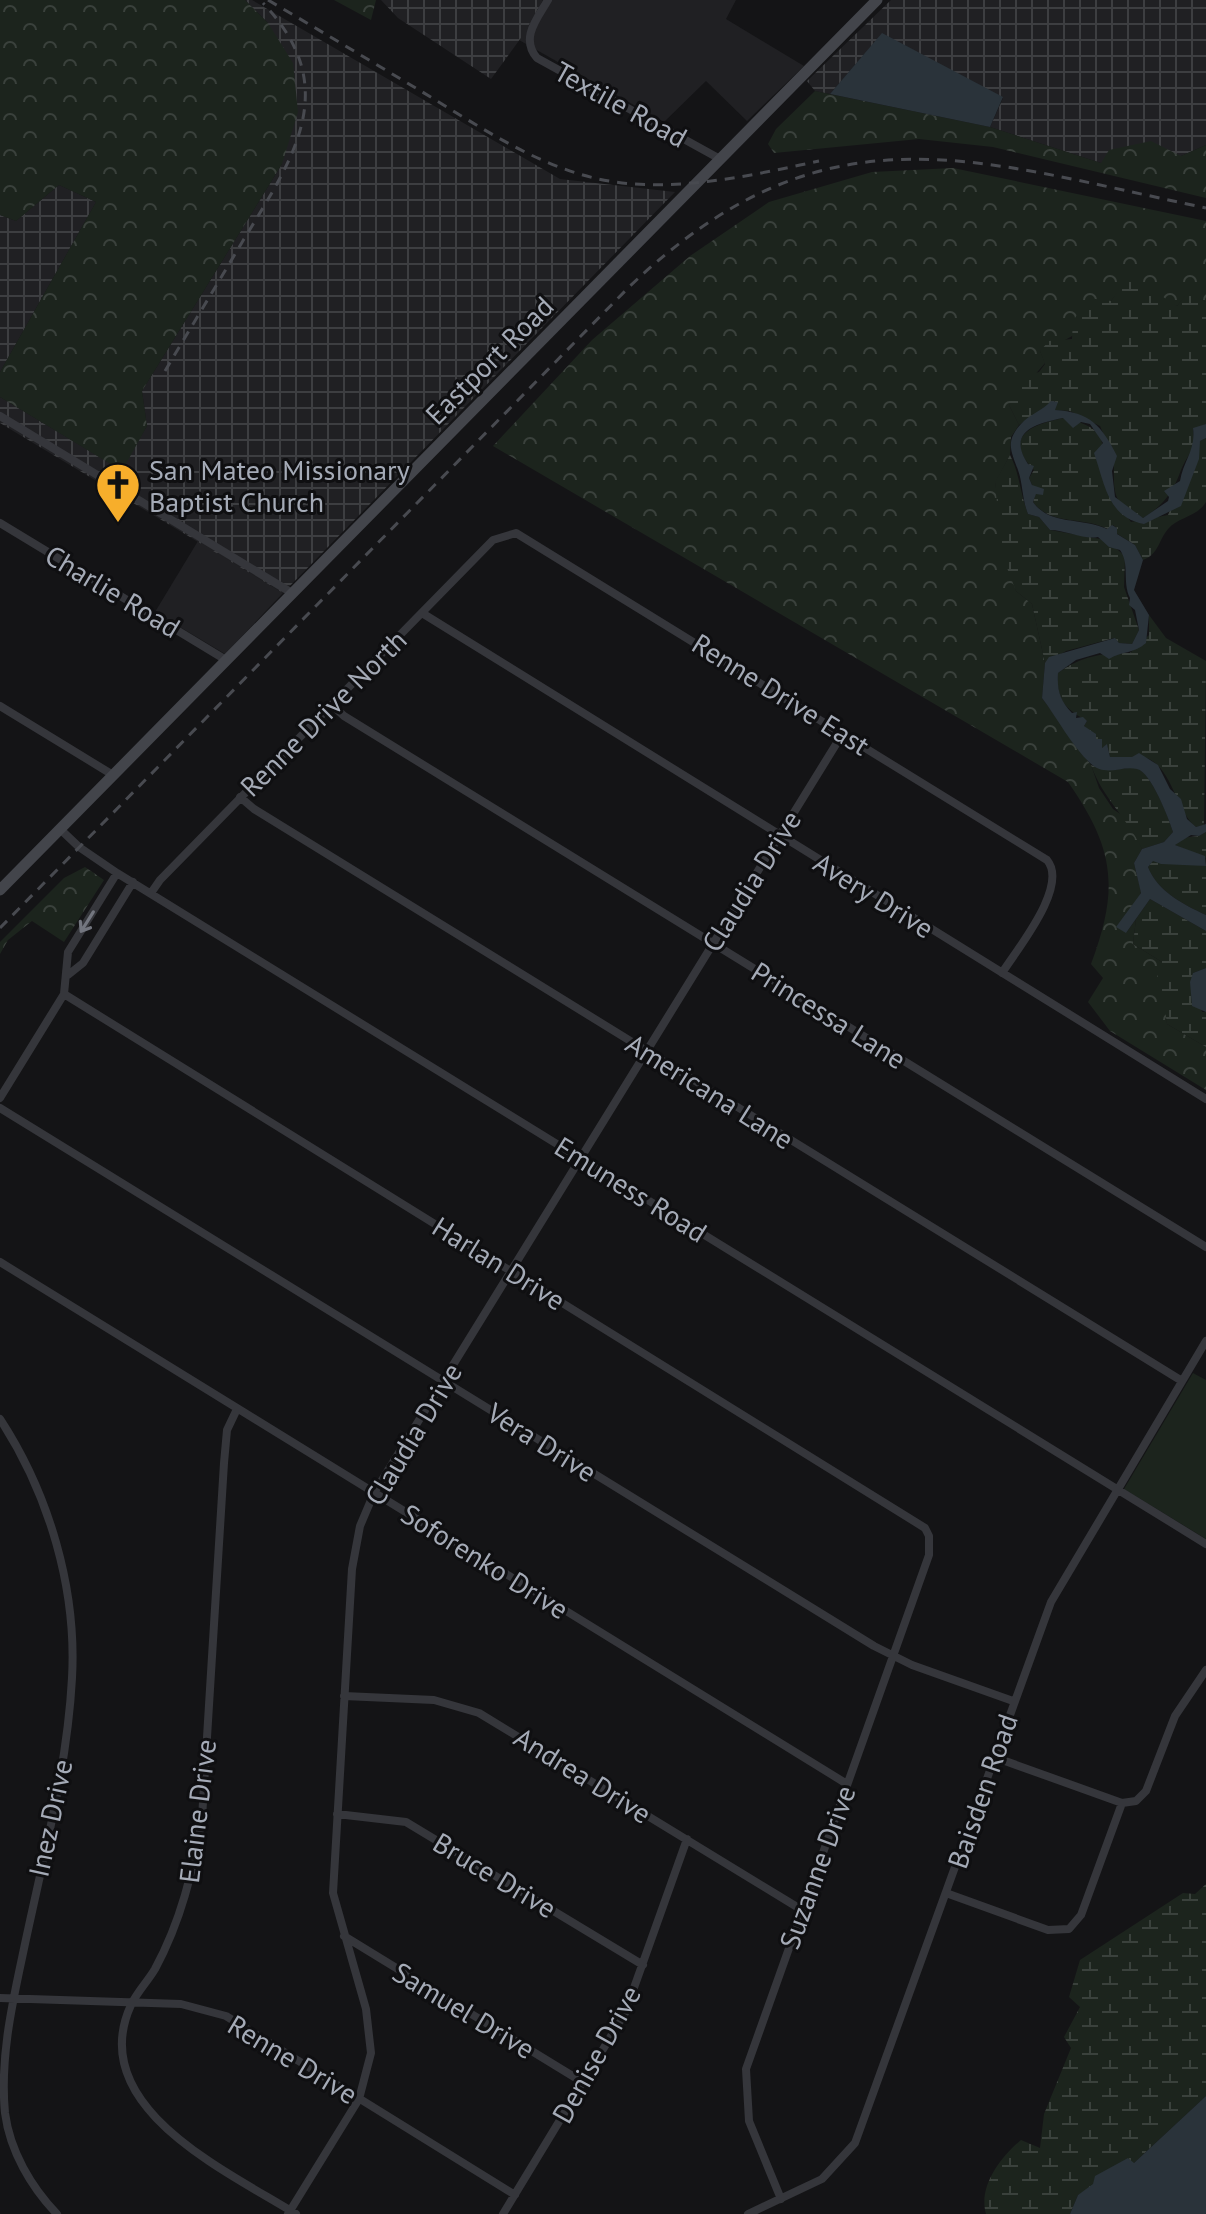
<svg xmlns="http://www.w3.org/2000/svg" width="1206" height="2214" viewBox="0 0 1206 2214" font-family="'PT Sans',sans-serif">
	<defs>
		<pattern id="industrial-grid" width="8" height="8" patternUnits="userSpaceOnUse" patternTransform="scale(2)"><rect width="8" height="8" fill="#202023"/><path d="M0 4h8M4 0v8" fill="none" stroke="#3d3e41"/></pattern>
		<pattern id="forest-crowns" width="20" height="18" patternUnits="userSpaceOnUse" patternTransform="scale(2)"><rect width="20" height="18" fill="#1c241d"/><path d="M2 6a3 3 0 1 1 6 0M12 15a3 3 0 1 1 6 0" fill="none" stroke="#3a413c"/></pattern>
		<pattern id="wetland-marsh" width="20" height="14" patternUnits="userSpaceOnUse" patternTransform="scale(2)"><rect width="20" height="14" fill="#1c241d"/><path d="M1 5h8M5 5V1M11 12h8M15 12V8" fill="none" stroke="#3a413c"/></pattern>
	</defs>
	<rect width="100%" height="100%" fill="#141416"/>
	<!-- built -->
	<path fill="#202023" d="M 543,0 L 736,0 L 726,19 L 804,66 L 747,121 L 706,81 L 664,122 L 519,40 Z
		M 198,541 L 283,593 L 225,654 L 155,612 Z"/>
	<!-- industrial -->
	<path fill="url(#industrial-grid)" d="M 245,0 L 252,0 L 560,179 L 675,192 L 283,593 L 0,423 L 0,397 L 121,470 L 147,426 L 142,391 L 282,164 L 268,23 Z
		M 381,0 L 543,0 L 523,35 L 491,79 L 398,18 Z
		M 891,0 L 1206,0 L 1206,145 L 1181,156 L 1101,163 L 990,127 L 1003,98 L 882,34 L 830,94 L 815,91 L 807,81 Z
		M 59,185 L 96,202 L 0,372 L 0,215 L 16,221 Z"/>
	<!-- forest -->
	<path fill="url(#forest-crowns)" d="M 0,0 L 245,0 L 268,23 L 293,63 L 298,112 L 282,164 L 142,391 L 147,426 L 122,471 L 0,397 L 0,372 L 96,202 L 59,185 L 16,221 L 0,215 Z
		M 334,0 L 376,0 L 371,20 Z
		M 815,91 L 990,127 L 1101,163 L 1109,150 L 1151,141 L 1181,156 L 1206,145 L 1206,198 L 993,147 L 919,139 L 774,153 L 768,144 L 776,129 Z
		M 953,168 L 1206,221 L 1206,302 L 1187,294 L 1177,306 L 1125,282 C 1101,317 1081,336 1040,351 L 1045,363 L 1009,405 L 1019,425 L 1011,437 L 1010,455 L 995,483 L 1016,591 L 1032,604 L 1045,663 L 1042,698 L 1091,765 L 1099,788 L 1113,809 L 1129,820 L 1142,849 L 1134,863 L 1141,892 L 1126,933 L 1136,919 L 1133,944 L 1162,962 L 1167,1024 L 1206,1047 L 1206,1090 L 1110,1031 L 1088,1002 L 1103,978 L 1091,964 C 1120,887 1114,848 1068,782 L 493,446 L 592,340 L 690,256 L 769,202 L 872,172 Z
		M 85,867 L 104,880 L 64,942 L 32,921 L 8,940 L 0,954 L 0,942 L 64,878 Z"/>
	<!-- wetland -->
	<path fill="url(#wetland-marsh)" d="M 1137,280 L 1177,306 L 1187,293 L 1206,302 L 1206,424 L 1193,429 C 1196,451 1188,453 1181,470 C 1173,492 1164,505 1143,518 C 1111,504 1114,492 1114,462 C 1114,452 1104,436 1100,426 L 1070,411 L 1055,410 L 1055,401 L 1019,425 L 1009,405 L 1023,376 L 1039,372 L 1045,364 L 1040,351 L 1049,341 L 1072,339 L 1073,321 L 1088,298 L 1111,301 L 1125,281 Z
		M 1064,418 C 1124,432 1092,451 1107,491 C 1111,501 1125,513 1131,522 L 1168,515 L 1200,441 L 1206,438 L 1206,502 C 1197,517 1178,517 1168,529 C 1158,541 1159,554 1143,560 L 1135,545 L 1116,533 L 1117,528 L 1113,525 L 1108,529 C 1082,516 1051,526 1033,502 L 1036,493 L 1029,478 L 1034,470 C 1001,436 1033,424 1064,418 Z
		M 1010,455 C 1020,474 1020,494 1028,514 L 1039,517 L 1050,530 L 1106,540 L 1125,556 L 1124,587 L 1139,630 L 1132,644 L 1119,643 L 1114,638 L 1066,651 L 1045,663 L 1032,604 L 1016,591 L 1002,555 L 995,482 Z
		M 1149,615 L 1166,638 L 1206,661 L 1204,825 L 1196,827 C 1175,810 1173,769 1147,758 C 1135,754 1122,761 1110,757 L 1107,745 L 1102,748 L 1084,726 L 1087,721 C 1067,709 1056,702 1058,673 C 1082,656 1101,653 1130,653 L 1149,635 Z
		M 1091,765 C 1115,774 1115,767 1135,768 C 1150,769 1169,818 1173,832 L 1164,842 L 1142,849 C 1127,817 1103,799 1091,765 Z
		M 1206,832 L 1206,858 L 1175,845 L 1181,838 L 1199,836 Z
		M 1153,860 L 1206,866 L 1206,915 C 1183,904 1158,892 1148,867 Z
		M 1150,899 L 1206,931 L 1206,968 L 1193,973 L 1202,1012 L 1206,1012 L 1206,1047 L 1167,1024 L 1164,1003 L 1152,993 L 1162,962 L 1133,944 L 1136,919 Z
		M 1206,1884 L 1206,2096 L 1134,2163 L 1078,2195 L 1070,2214 L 986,2214 C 978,2186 1001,2157 1021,2140 L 1040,2148 L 1044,2114 L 1071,2048 L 1064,2037 L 1080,2007 L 1069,1997 L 1080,1960 L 1183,1893 L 1195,1894 Z"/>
	<!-- park -->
	<path fill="#1c241d" d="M 1193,1373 L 1206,1380 L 1206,1539 L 1124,1489 Z"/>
	<!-- water -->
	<path fill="#2a333a" d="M 882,33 L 1003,97 L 990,127 L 830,94 Z
		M 1051,401 L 1058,402 L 1055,410 C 1090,412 1102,426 1117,456 L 1112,471 L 1115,497 L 1143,518 L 1168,501 L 1169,497 L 1164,491 L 1180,481 C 1183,461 1196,450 1193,428 L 1206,424 L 1206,438 L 1200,441 L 1199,459 L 1181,506 L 1144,524 C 1107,517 1105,484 1094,453 L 1103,443 L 1090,424 L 1081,422 L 1073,428 L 1063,418 C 1034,424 1007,432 1028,464 L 1034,466 L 1029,478 L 1032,485 L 1044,489 L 1043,495 L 1036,494 L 1033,502 C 1050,526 1082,517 1107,529 L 1112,525 L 1117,528 L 1117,534 L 1135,545 L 1143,560 L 1134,590 L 1149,615 L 1146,643 C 1134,654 1121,651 1109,659 L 1100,653 L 1076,660 L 1058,673 C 1057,691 1060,700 1072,713 L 1077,712 L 1076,718 L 1083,717 L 1087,721 L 1084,726 L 1096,734 L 1096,739 L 1102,739 L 1102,748 L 1107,744 L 1110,757 L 1132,757 L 1139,753 L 1158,765 L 1170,789 L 1181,799 L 1187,819 L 1196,827 L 1206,824 L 1206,832 L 1199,836 L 1191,835 L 1175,845 L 1205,856 L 1206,866 L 1161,864 L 1153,861 L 1148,867 C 1158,892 1183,904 1206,915 L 1206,931 L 1150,899 L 1126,933 L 1116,927 L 1141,893 L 1134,863 L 1142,849 L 1164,842 L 1173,832 C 1169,819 1151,772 1137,769 C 1121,765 1106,778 1090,763 C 1072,746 1057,718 1042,698 L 1045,663 L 1049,657 L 1115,638 L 1119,643 L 1132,644 L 1139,630 L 1135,610 L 1129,605 L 1130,598 C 1122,582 1130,564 1120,550 L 1109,547 L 1098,537 C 1085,540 1065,530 1050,530 L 1039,517 L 1028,514 C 1022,499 1023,484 1018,470 C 1011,451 1005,441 1021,424 C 1030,414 1042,411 1051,401 Z
		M 1206,968 L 1206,1012 L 1192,1006 L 1190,982 L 1193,973 Z
		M 1206,2096 L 1206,2214 L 1070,2214 L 1078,2195 L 1093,2184 L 1095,2176 L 1128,2158 L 1134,2163 Z"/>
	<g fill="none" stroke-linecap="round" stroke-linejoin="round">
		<!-- street -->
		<path stroke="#35363b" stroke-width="8" d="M 548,0 C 537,19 520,38 537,58 L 720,159
			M 0,416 L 292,593
			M 0,523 L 226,660
			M 422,613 L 1206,1099
			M 332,705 L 344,716 L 1206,1247
			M 0,706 L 113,775
			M 240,797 L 254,809 L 1182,1381
			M 60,829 L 79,847 L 117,873 L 1206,1544
			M 151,893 L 160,880 L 493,540 L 516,533 L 1047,860 C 1069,886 1018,948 1002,973
			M 68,975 L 83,963 L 133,882
			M 64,994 L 925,1528 L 929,1536 L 929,1555 L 746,2069 L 749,2121 L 781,2199
			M 0,1098 L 64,994 L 68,952 L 117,873
			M 0,1108 L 874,1646 L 912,1665 L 1013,1701
			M 0,1262 L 847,1784
			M 237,1409 L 227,1430 L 224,1463 L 202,1818 C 193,1871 181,1921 155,1969 C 148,1981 137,1992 131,2005 C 84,2107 229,2172 296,2214
			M 0,1419 C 49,1494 77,1589 72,1678 C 67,1772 41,1866 22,1958 C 11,2009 0,2061 5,2113 C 10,2151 31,2187 57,2214
			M 344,1696 L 434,1700 L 479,1713 L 802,1910
			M 994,1757 L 1122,1803 L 1136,1801 L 1146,1791 L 1175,1716 L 1206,1670
			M 337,1814 L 406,1822 L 643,1965
			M 946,1893 L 1048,1930 L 1069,1929 L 1081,1915 L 1122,1803
			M 344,1936 L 584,2083
			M 0,1998 L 181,2004 L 226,2016 L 515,2195
			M 288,2214 L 359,2099 L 371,2053 L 366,2009 L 333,1893 L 352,1569 L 360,1526 L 374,1493 L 843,733
			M 503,2214 L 625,2013 L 687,1839
			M 748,2214 L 822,2179 L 855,2143 L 1051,1602 L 1206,1341"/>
		<!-- secondary -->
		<path stroke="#43454b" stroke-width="11" d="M 0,890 L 877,0"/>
		<!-- rail -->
		<path stroke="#484a50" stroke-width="3" stroke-dasharray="10 8" stroke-linecap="butt" d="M 268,0 C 319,30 369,60 419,90 C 486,130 553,179 634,184 C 697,188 758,174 819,161
			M 165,371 C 191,327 218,283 244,239 C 294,157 343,87 263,3
			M 0,928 L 629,287 C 824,101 971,159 1206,208"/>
	</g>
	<!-- one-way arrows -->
	<defs><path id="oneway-shaft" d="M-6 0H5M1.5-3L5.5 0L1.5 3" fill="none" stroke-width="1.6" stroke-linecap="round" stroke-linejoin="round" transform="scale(2)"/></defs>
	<use stroke="#73767f" href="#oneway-shaft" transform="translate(87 922) rotate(122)"/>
	<!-- icons -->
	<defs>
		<g id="church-pin" transform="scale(2.3)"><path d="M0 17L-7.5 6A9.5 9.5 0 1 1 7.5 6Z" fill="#f7ae2b" stroke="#0f0f11"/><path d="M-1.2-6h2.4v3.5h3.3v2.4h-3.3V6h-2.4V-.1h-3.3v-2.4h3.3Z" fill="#111"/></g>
	</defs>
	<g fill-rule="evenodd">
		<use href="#church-pin" x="118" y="485"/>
	</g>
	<g text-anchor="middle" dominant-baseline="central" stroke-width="6" stroke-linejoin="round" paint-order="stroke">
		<!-- street labels -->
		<g font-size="28" fill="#a5abb7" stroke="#0f0f11">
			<text transform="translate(621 104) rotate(29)">Textile Road</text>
			<text transform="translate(489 360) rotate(-45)">Eastport Road</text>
			<text transform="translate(113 591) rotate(31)">Charlie Road</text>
			<text transform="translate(781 694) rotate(32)">Renne Drive East</text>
			<text transform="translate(323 713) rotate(-45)">Renne Drive North</text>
			<text transform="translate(751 881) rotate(-58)">Claudia Drive</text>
			<text transform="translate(874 895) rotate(32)">Avery Drive</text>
			<text transform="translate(829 1015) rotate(32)">Princessa Lane</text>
			<text transform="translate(710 1091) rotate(32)">Americana Lane</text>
			<text transform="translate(631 1189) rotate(32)">Emuness Road</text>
			<text transform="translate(499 1263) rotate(32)">Harlan Drive</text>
			<text transform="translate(413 1434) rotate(-59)">Claudia Drive</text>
			<text transform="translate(542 1442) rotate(32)">Vera Drive</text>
			<text transform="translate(485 1561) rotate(32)">Soforenko Drive</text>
			<text transform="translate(583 1775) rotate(32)">Andrea Drive</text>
			<text transform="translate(982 1791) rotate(-71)">Baisden Road</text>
			<text transform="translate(197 1811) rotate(-83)">Elaine Drive</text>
			<text transform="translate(50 1818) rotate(-78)">Inez Drive</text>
			<text transform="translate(817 1867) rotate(-70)">Suzanne Drive</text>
			<text transform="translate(495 1875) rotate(31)">Bruce Drive</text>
			<text transform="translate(464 2010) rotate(31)">Samuel Drive</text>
			<text transform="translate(596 2054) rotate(-61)">Denise Drive</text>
			<text transform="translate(293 2059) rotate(31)">Renne Drive</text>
		</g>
		<!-- poi labels -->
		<g font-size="28" fill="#a5abb7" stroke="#0f0f11" text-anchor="start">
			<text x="149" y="469">San Mateo Missionary<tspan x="149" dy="32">Baptist Church</tspan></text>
		</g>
	</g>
</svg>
